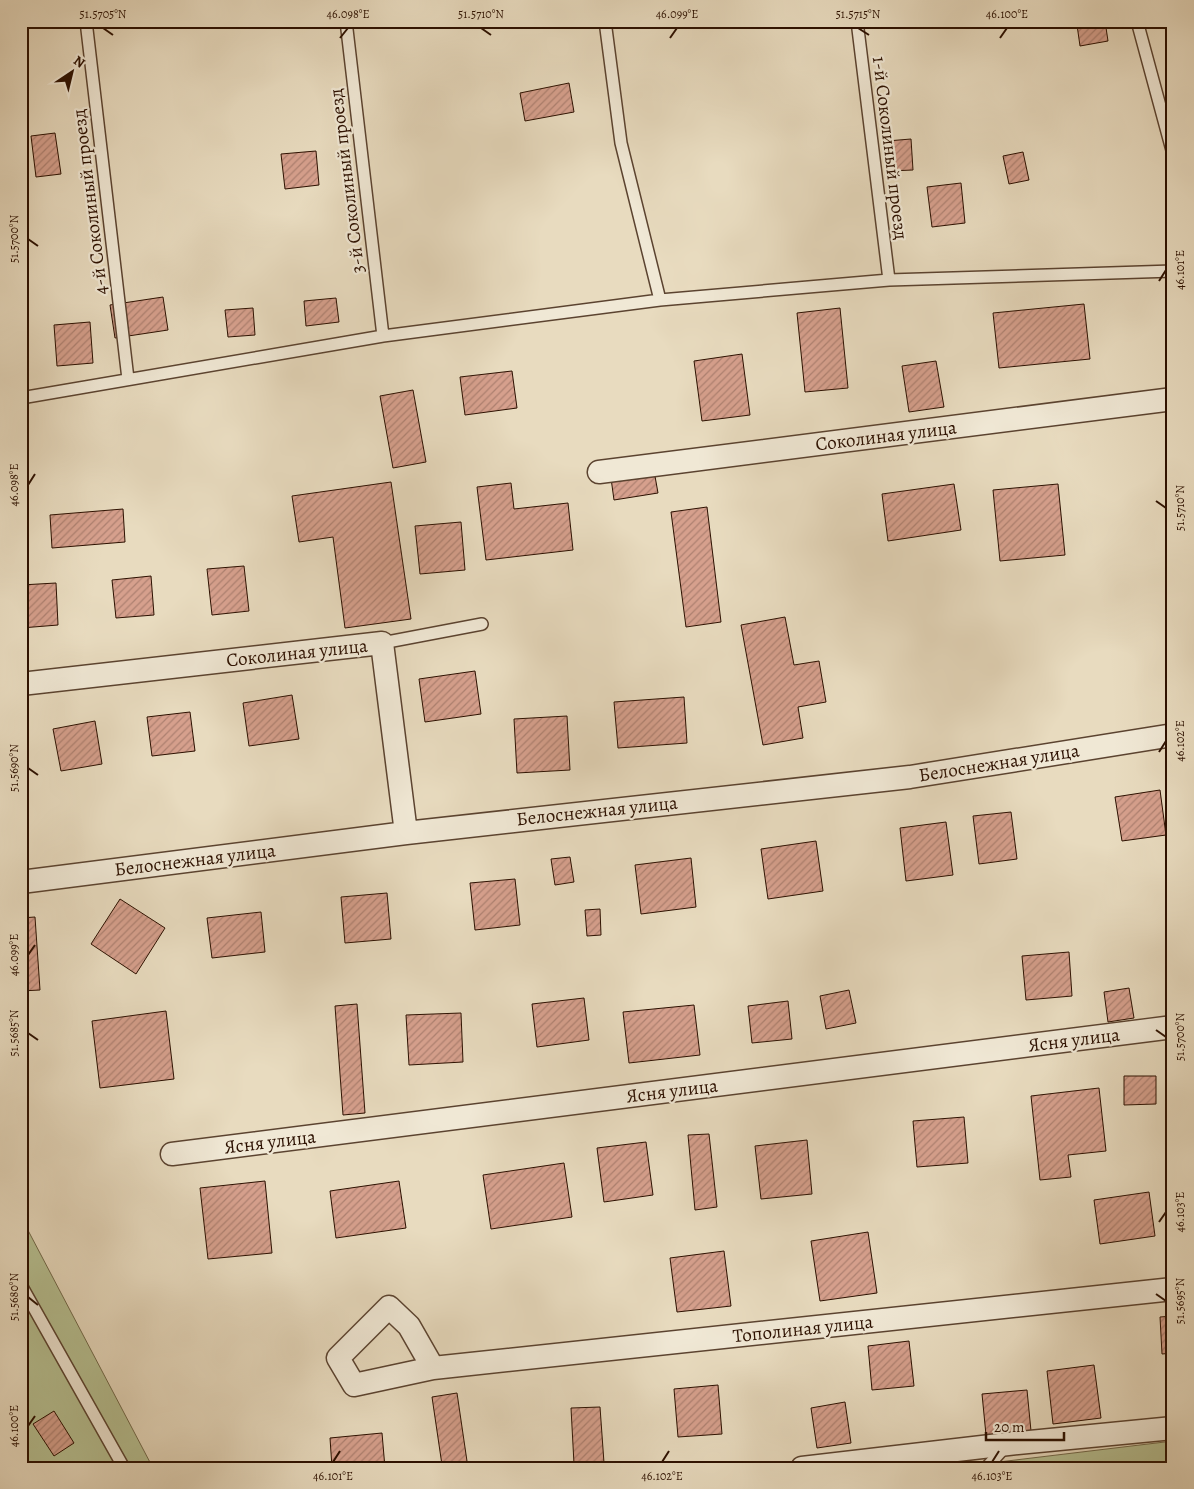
<svg xmlns="http://www.w3.org/2000/svg" width="1194" height="1489" viewBox="0 0 1194 1489" font-family="Alegreya,serif">
	<defs>
		<pattern id="building-hatch" width="6" height="6" patternUnits="userSpaceOnUse" patternTransform="scale(1.25)"><rect width="6" height="6" fill="#d6a08d"/><path d="M-1 1l2-2M0 6l6-6M5 7l2-2" fill="none" stroke="#ae8171"/></pattern>
	</defs>
	<rect width="100%" height="100%" fill="#e8dbbf"/>
	<filter id="stains"><feTurbulence type="fractalNoise" baseFrequency=".004" numOctaves="4"/><feColorMatrix values="0 0 0 0 .2 0 0 0 0 .09 0 0 0 0 .02 0 0 0 .5 -.17"/></filter>
	<radialGradient id="worn" r=".72"><stop offset=".6" stop-color="#630" stop-opacity="0"/><stop offset="1" stop-color="#630" stop-opacity=".3"/></radialGradient>
	<!-- green -->
	<path fill="#b6c092" stroke="#716849" d="M 21,1217 L 153,1468 L 21,1468 Z
		M 1173,1441 L 1173,1468 L 949,1468 Z"/>
	<!-- building -->
	<path fill="url(#building-hatch)" stroke="#2c1000" d="M 1105,21 L 1108,41 L 1080,46 L 1077,25 Z
		M 569,83 L 574,112 L 525,121 L 520,93 Z
		M 55,133 L 61,174 L 36,177 L 31,136 Z
		M 911,139 L 913,170 L 889,171 L 887,141 Z
		M 316,151 L 319,185 L 285,189 L 281,154 Z
		M 1023,152 L 1029,180 L 1009,184 L 1003,156 Z
		M 961,183 L 965,223 L 932,227 L 927,187 Z
		M 163,297 L 168,330 L 115,338 L 110,305 Z
		M 336,298 L 339,322 L 306,326 L 304,301 Z
		M 1084,304 L 1090,359 L 999,368 L 993,313 Z
		M 253,308 L 255,335 L 228,337 L 225,310 Z
		M 840,308 L 848,388 L 805,392 L 797,313 Z
		M 90,322 L 93,363 L 57,366 L 54,325 Z
		M 742,354 L 750,415 L 702,421 L 694,361 Z
		M 936,361 L 944,407 L 909,412 L 902,366 Z
		M 512,371 L 517,408 L 465,415 L 460,377 Z
		M 413,390 L 426,462 L 393,468 L 380,396 Z
		M 653,465 L 658,493 L 614,500 L 610,471 Z
		M 391,482 L 411,619 L 345,628 L 333,537 L 299,542 L 292,496 Z
		M 511,483 L 514,509 L 568,503 L 573,550 L 486,560 L 477,487 Z
		M 954,484 L 961,530 L 888,541 L 882,494 Z
		M 1058,484 L 1065,555 L 1000,561 L 993,490 Z
		M 707,507 L 721,622 L 686,627 L 671,512 Z
		M 123,509 L 125,542 L 52,548 L 50,515 Z
		M 461,522 L 465,570 L 420,574 L 415,526 Z
		M 244,566 L 249,611 L 212,615 L 207,569 Z
		M 151,576 L 154,615 L 116,618 L 112,580 Z
		M 56,583 L 58,625 L 21,628 L 21,585 Z
		M 785,617 L 794,665 L 819,661 L 826,702 L 798,707 L 803,738 L 763,745 L 741,625 Z
		M 475,671 L 481,714 L 425,722 L 419,679 Z
		M 292,695 L 299,739 L 249,746 L 243,703 Z
		M 684,697 L 687,743 L 618,748 L 614,702 Z
		M 190,712 L 195,751 L 152,756 L 147,717 Z
		M 567,716 L 570,770 L 517,773 L 514,719 Z
		M 95,721 L 102,764 L 61,771 L 53,729 Z
		M 1160,790 L 1166,835 L 1122,841 L 1115,797 Z
		M 1011,812 L 1017,859 L 979,864 L 973,816 Z
		M 946,822 L 953,875 L 906,881 L 900,828 Z
		M 816,841 L 823,891 L 768,899 L 761,849 Z
		M 570,857 L 574,882 L 555,885 L 551,859 Z
		M 691,858 L 696,907 L 641,914 L 635,865 Z
		M 515,879 L 520,925 L 475,930 L 470,883 Z
		M 387,893 L 391,939 L 345,943 L 341,897 Z
		M 120,899 L 165,928 L 136,974 L 91,944 Z
		M 600,909 L 601,935 L 587,936 L 585,910 Z
		M 261,912 L 265,952 L 212,958 L 207,918 Z
		M 35,917 L 40,990 L 21,991 L 21,918 Z
		M 1069,952 L 1072,996 L 1026,1000 L 1022,956 Z
		M 1129,988 L 1134,1018 L 1108,1022 L 1104,992 Z
		M 849,990 L 856,1023 L 826,1029 L 820,996 Z
		M 584,998 L 589,1040 L 537,1047 L 532,1004 Z
		M 788,1001 L 792,1039 L 752,1043 L 748,1006 Z
		M 357,1004 L 365,1113 L 343,1115 L 335,1006 Z
		M 694,1005 L 700,1055 L 629,1063 L 623,1012 Z
		M 166,1011 L 174,1079 L 100,1088 L 92,1021 Z
		M 461,1013 L 463,1062 L 409,1065 L 406,1015 Z
		M 1124,1076 L 1156,1076 L 1156,1104 L 1124,1105 Z
		M 1099,1088 L 1106,1151 L 1068,1155 L 1071,1177 L 1040,1180 L 1031,1096 Z
		M 964,1117 L 968,1163 L 917,1167 L 913,1121 Z
		M 709,1134 L 717,1207 L 695,1210 L 688,1135 Z
		M 807,1140 L 812,1194 L 761,1199 L 755,1146 Z
		M 646,1142 L 653,1195 L 604,1202 L 597,1148 Z
		M 564,1163 L 572,1217 L 491,1229 L 483,1175 Z
		M 265,1181 L 272,1253 L 208,1259 L 200,1188 Z
		M 399,1181 L 406,1228 L 336,1238 L 330,1191 Z
		M 1149,1192 L 1155,1236 L 1100,1244 L 1094,1200 Z
		M 868,1232 L 877,1293 L 820,1301 L 811,1241 Z
		M 724,1251 L 731,1306 L 677,1312 L 670,1258 Z
		M 1173,1316 L 1173,1353 L 1162,1354 L 1160,1317 Z
		M 909,1341 L 914,1386 L 872,1390 L 868,1346 Z
		M 21,1359 L 27,1368 L 21,1372 Z
		M 1094,1365 L 1101,1418 L 1053,1424 L 1047,1371 Z
		M 718,1385 L 722,1434 L 678,1437 L 674,1389 Z
		M 1027,1390 L 1031,1431 L 986,1435 L 982,1394 Z
		M 457,1393 L 468,1468 L 422,1468 L 442,1465 L 432,1397 Z
		M 845,1402 L 851,1443 L 817,1448 L 811,1408 Z
		M 600,1407 L 604,1463 L 574,1464 L 571,1408 Z
		M 54,1411 L 74,1443 L 54,1456 L 33,1424 Z
		M 382,1433 L 385,1468 L 332,1468 L 330,1438 Z"/>
	<g fill="none" stroke-linecap="round" stroke-linejoin="round">
		<!-- lane casing -->
		<g stroke="#5b4330" stroke-width="14">
			<path id="lane" d="M 86,21 L 128,379
				M 346,21 L 383,336
				M 605,21 L 621,143 L 660,300
				M 857,21 L 889,280
				M 1137,21 L 1173,154
				M 21,398 L 383,336 L 660,300 L 889,280 L 1173,271
				M 382,643 L 482,624
				M 21,1285 L 124,1468
				M 986,1468 L 1005,1447"/>
		</g>
		<!-- street casing -->
		<g stroke="#5b4330" stroke-width="25">
			<path id="street" d="M 599,472 L 1173,399
				M 21,684 L 382,643 L 406,833
				M 21,882 L 406,833 L 910,777 L 1173,735
				M 172,1154 L 1173,1027
				M 433,1368 L 409,1326 L 389,1307 L 338,1358 L 354,1385 L 433,1368 L 1173,1289
				M 802,1468 L 1008,1444 L 1173,1428"/>
		</g>
		<!-- lane -->
		<use href="#lane" stroke="#f0e8d5" stroke-width="11"/>
		<!-- street -->
		<use href="#street" stroke="#f0e8d5" stroke-width="22"/>
	</g>
	<!-- ticks -->
	<path fill="none" stroke="#2c1000" stroke-width="2" d="M 103,28 L 113,35M 481,28 L 491,35M 858,28 L 869,35M 340,38 L 348,28M 670,38 L 677,28M 1000,38 L 1007,28M 28,239 L 38,246M 1159,281 L 1166,270M 28,485 L 35,474M 1156,501 L 1166,508M 1159,752 L 1166,741M 28,768 L 38,775M 28,955 L 35,945M 1156,1030 L 1166,1037M 28,1033 L 38,1040M 1159,1222 L 1166,1212M 1156,1294 L 1166,1301M 28,1297 L 38,1305M 28,1426 L 35,1416M 333,1462 L 340,1451M 662,1462 L 669,1451M 992,1462 L 999,1451"/>
	<g text-anchor="middle" dominant-baseline="central" stroke-width="4.5" stroke-linejoin="round" paint-order="stroke">
		<!-- street labels -->
		<g font-size="19" fill="#2c1000" stroke="#f0e8d5">
			<text transform="translate(890 148) rotate(83)">1-й Соколиный проезд</text>
			<text transform="translate(347 181) rotate(-97)">3-й Соколиный проезд</text>
			<text transform="translate(90 202) rotate(-97)">4-й Соколиный проезд</text>
			<text transform="translate(886 436) rotate(-7)">Соколиная улица</text>
			<text transform="translate(297 653) rotate(-6)">Соколиная улица</text>
			<text transform="translate(999 763) rotate(-9)">Белоснежная улица</text>
			<text transform="translate(597 811) rotate(-6)">Белоснежная улица</text>
			<text transform="translate(195 860) rotate(-7)">Белоснежная улица</text>
			<text transform="translate(1074 1040) rotate(-7)">Ясня улица</text>
			<text transform="translate(672 1091) rotate(-7)">Ясня улица</text>
			<text transform="translate(270 1142) rotate(-7)">Ясня улица</text>
			<text transform="translate(803 1329) rotate(-6)">Тополиная улица</text>
		</g>
	</g>
	<!-- margin -->
	<rect width="1194" height="1489" fill="none" stroke="#e8dbbf" stroke-width="55"/>
	<!-- north arrow -->
	<g transform="translate(72 72) rotate(35)" stroke="#f0e8d5" stroke-width="4" paint-order="stroke">
	<path d="M0-4L9 19L0 12L-9 19Z" fill="#2c1000"/>
	<text y="-8" font-size="14" font-weight="bold" text-anchor="middle" fill="#2c1000">N</text>
	</g>
	<!-- scale -->
	<path d="M986 1432v8h78v-8" fill="none" stroke="#2c1000" stroke-width="2.5"/>
	<text x="994" y="1432" font-size="15" fill="#2c1000" stroke="#f0e8d5" stroke-width="4" paint-order="stroke">20 m</text>
	<rect x="28" y="28" width="1138" height="1434" fill="none" stroke="#2c1000" stroke-width="2"/>
	<g font-size="12" text-anchor="middle" fill="#2c1000">
		<text x="103" y="18">51.5705°N</text>
		<text x="348" y="18">46.098°E</text>
		<text x="481" y="18">51.5710°N</text>
		<text x="677" y="18">46.099°E</text>
		<text x="858" y="18">51.5715°N</text>
		<text x="1007" y="18">46.100°E</text>
		<text transform="translate(14 239) rotate(-90)" y="4">51.5700°N</text>
		<text transform="translate(1180 270) rotate(-90)" y="4">46.101°E</text>
		<text transform="translate(14 485) rotate(-90)" y="4">46.098°E</text>
		<text transform="translate(1180 508) rotate(-90)" y="4">51.5710°N</text>
		<text transform="translate(1180 741) rotate(-90)" y="4">46.102°E</text>
		<text transform="translate(14 768) rotate(-90)" y="4">51.5690°N</text>
		<text transform="translate(14 955) rotate(-90)" y="4">46.099°E</text>
		<text transform="translate(14 1033) rotate(-90)" y="4">51.5685°N</text>
		<text transform="translate(1180 1037) rotate(-90)" y="4">51.5700°N</text>
		<text transform="translate(1180 1212) rotate(-90)" y="4">46.103°E</text>
		<text transform="translate(14 1297) rotate(-90)" y="4">51.5680°N</text>
		<text transform="translate(1180 1301) rotate(-90)" y="4">51.5695°N</text>
		<text transform="translate(14 1426) rotate(-90)" y="4">46.100°E</text>
		<text x="333" y="1480">46.101°E</text>
		<text x="662" y="1480">46.102°E</text>
		<text x="992" y="1480">46.103°E</text>
	</g>
	<rect width="100%" height="100%" filter="url(#stains)"/>
	<rect width="100%" height="100%" fill="url(#worn)"/>
</svg>
